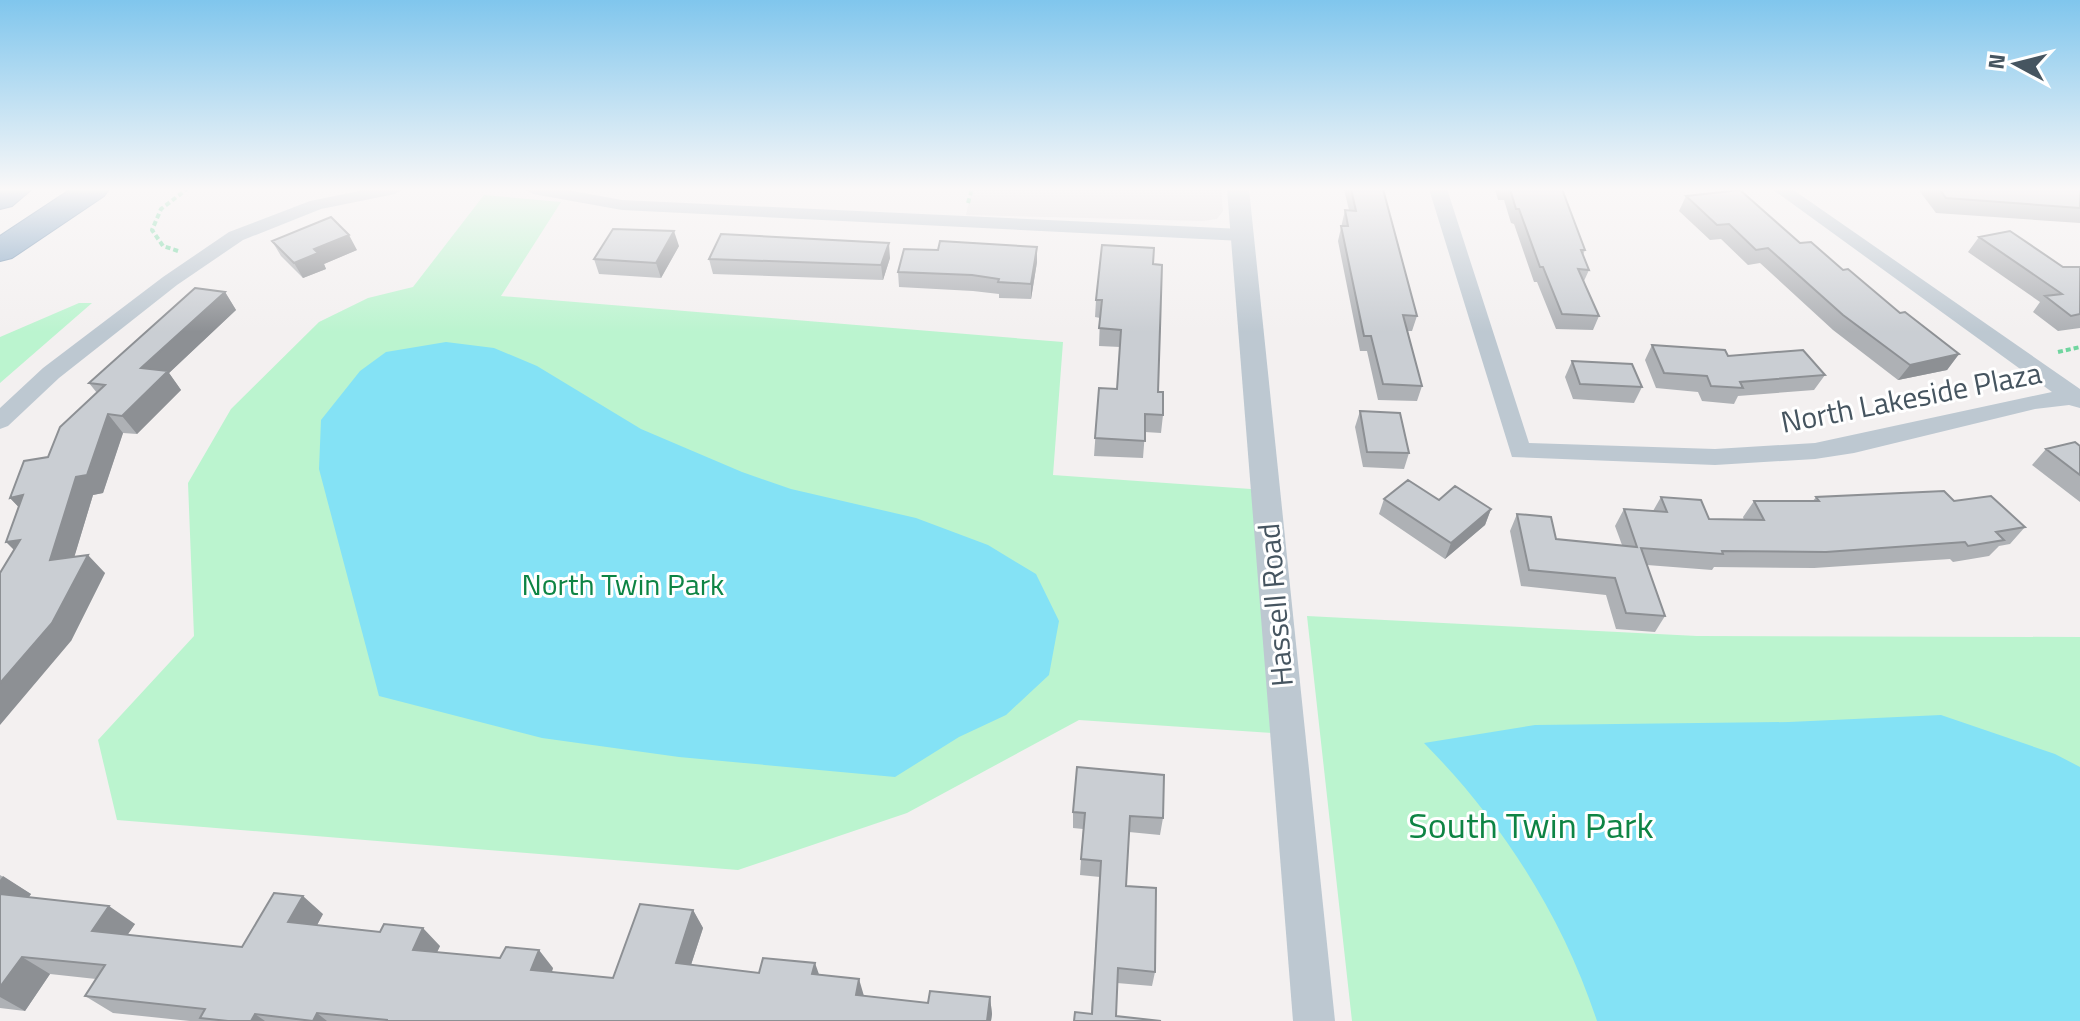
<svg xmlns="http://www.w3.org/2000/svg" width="2080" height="1021" viewBox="0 0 2080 1021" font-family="'Titillium Web',sans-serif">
	<rect width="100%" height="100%" fill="#f3f0f0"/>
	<!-- education -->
	<path fill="#e4e1e2" d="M 972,189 L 1221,189 L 1223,211 L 1217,219 L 1203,221 L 966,215 Z"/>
	<!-- green -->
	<path fill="#bbf4cf" d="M 484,195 L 561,202 L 501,296 L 1063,342 L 1053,475 L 1265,490 L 1287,734 L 1079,720 L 907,813 L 738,870 L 117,820 L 98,740 L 194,636 L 188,483 L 231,409 L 319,322 L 368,298 L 413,287 Z
		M 79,303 L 92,303 L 0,383 L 0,337 Z
		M 1307,616 L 1697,636 L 2080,637 L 2080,1021 L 1352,1021 Z"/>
	<!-- water -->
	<path fill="#84e2f5" d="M 446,342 L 494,348 L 537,366 L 641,429 L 742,472 L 791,489 L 916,518 L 988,545 L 1036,574 L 1059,621 L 1049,675 L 1006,715 L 959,737 L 895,777 L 679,757 L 542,738 L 379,696 L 319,469 L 321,420 L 360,371 L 386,352 Z
		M 1941,715 L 2055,754 L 2080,767 L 2080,1021 L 1597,1021 C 1562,915 1502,822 1424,743 L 1535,725 L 1789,722 Z"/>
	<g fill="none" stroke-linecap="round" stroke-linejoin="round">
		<!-- motorway casing -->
		<g stroke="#6f90af" stroke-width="2">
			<path id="motorway" d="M 0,189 L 32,189 L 12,206 L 0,209 Z
				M 71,189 L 109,189 L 104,196 L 12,258 L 0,261 L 0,236 Z"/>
		</g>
		<!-- path -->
		<path stroke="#70d59f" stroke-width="4" stroke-dasharray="5 3" stroke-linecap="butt" d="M 968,203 L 972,189
			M 178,251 L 163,246 L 152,230 L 161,209 L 187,189
			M 2058,352 L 2080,347"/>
		<!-- minor -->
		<path fill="#bdc8d1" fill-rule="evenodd" d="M 369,189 L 404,189 L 395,194 L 321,209 L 243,240 L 177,285 L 59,378 L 8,426 L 0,429 L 0,408 L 43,368 L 163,277 L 229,232 L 310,201 Z
			M 524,189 L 562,189 L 622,200 L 1242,229 L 1251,235 L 1242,241 L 622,210 L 533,194 Z
			M 1429,189 L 1447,189 L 1529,443 L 1715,449 L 1815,443 L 2052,392 L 1772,189 L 1792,189 L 2080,389 L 2080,408 L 2069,405 L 2035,409 L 1854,453 L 1815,459 L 1715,465 L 1512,457 Z"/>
		<!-- tertiary -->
		<path fill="#bdc8d1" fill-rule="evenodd" d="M 1227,189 L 1249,189 L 1335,1021 L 1293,1021 Z"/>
		<!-- motorway -->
		<use href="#motorway" fill="#84a5c3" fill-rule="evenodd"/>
	</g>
	<!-- wall -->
	<path fill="#aeb1b5" d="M 1344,189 L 1383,189 L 1417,316 L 1412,331 L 1407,331 L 1422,386 L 1417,401 L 1378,400 L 1367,351 L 1360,351 L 1338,241 L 1345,210 L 1349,210 Z
		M 1495,189 L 1562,189 L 1585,250 L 1583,255 L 1589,270 L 1584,281 L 1599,316 L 1593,330 L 1556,329 L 1537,282 L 1534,282 L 1514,224 L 1511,223 L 1504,200 L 1498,200 Z
		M 1918,189 L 2080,189 L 2080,223 L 1936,213 Z
		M 1686,196 L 1800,243 L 1843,270 L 1900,313 L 1959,354 L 1947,370 L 1898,380 L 1833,330 L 1760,263 L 1748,265 L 1721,239 L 1710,240 L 1679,211 Z
		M 1979,237 L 2063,267 L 2080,267 L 2080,328 L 2058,331 L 2033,312 L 2040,302 L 1968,252 Z
		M 272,241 L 357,250 L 324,264 L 326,269 L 303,278 L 281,256 Z
		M 679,246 L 661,278 L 599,274 L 594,259 Z
		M 1037,247 L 1037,262 L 1031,299 L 999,298 L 999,294 L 973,291 L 899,287 L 898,272 L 938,250 Z
		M 890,258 L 883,280 L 713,274 L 709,259 Z
		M 1153,264 L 1158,392 L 1163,415 L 1161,433 L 1145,432 L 1143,458 L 1094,456 L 1099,388 L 1117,389 L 1120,347 L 1099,346 L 1100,318 L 1095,317 L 1096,300 Z
		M 225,292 L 236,310 L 169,373 L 181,390 L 137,434 L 123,433 L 103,493 L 93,495 L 74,557 L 105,573 L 71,641 L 14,550 L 19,507 L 10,498 L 48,457 L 97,393 L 89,383 Z
		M 1652,345 L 1728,356 L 1825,375 L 1814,390 L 1738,396 L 1734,404 L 1702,401 L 1698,392 L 1656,388 L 1645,360 Z
		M 1572,361 L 1642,387 L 1634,403 L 1573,399 L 1565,377 Z
		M 1360,411 L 1409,453 L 1404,469 L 1363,467 L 1355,427 Z
		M 2080,446 L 2080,502 L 2032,465 L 2046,449 Z
		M 1661,497 L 1709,519 L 1744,520 L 1743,517 L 1754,501 L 1813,501 L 1816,497 L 1954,501 L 2025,527 L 2010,544 L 1999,546 L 1989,556 L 1953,562 L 1950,559 L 1814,568 L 1714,567 L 1712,570 L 1647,565 L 1665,616 L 1655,632 L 1616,629 L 1606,595 L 1521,586 L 1510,531 L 1517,514 L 1556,539 L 1622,545 L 1615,526 L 1624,509 L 1653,511 Z
		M 1384,499 L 1439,500 L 1491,509 L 1485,525 L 1445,559 L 1379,514 Z
		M 1073,812 L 1163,818 L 1160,835 L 1129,832 L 1126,886 L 1155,972 L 1152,986 L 1117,983 L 1091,1014 L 1100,877 L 1080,875 L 1083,829 L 1073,828 Z
		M 0,875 L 31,894 L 29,897 L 135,924 L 127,935 L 242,947 L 323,914 L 317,925 L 440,946 L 437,952 L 553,968 L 552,972 L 613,978 L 693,910 L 703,928 L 691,965 L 759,973 L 819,975 L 864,996 L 928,1003 L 990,997 L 992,1014 L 991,1021 L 190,1021 L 113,1013 L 85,996 L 96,979 L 50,974 L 25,1011 L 0,1008 Z"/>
	<!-- shaded-wall -->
	<path fill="#8d9094" d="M 674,231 L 679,246 L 661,278 L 656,263 Z
		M 349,235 L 357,250 L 324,264 L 326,269 L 303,278 L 294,263 L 314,249 Z
		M 889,243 L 890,258 L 883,280 L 881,265 Z
		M 1037,247 L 1037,262 L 1031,299 L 1031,284 Z
		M 225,292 L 236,310 L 169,373 L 181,390 L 137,434 L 122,416 L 141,368 Z
		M 1959,354 L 1947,370 L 1898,380 L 1910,365 Z
		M 108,414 L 123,433 L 103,493 L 93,495 L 68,578 L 50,560 L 76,477 Z
		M 23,495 L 27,516 L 10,498 Z
		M 1491,509 L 1485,525 L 1445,559 L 1451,543 Z
		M 20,540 L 25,561 L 6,542 Z
		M 88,555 L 105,573 L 71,641 L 0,725 L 0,683 Z
		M 3,876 L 31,894 L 18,912 L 0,900 L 0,880 Z
		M 303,896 L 323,914 L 309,940 L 288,922 Z
		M 109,906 L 135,924 L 118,949 L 92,931 Z
		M 693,910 L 703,928 L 686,980 L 676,963 Z
		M 423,928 L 440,946 L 430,967 L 413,950 Z
		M 539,950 L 553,968 L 546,987 L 531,970 Z
		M 22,957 L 50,974 L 25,1011 L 0,997 L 0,987 Z
		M 815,963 L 821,980 L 812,974 Z
		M 859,979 L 864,996 L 856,995 Z
		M 990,997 L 992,1014 L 991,1021 L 987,1021 Z
		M 317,1013 L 327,1021 L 313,1021 Z
		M 255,1014 L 265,1021 L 251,1021 Z"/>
	<!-- building -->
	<path fill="#caced3" stroke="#8d9094" stroke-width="2" d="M 1351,189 L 1383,189 L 1417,316 L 1403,315 L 1422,386 L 1383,384 L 1371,336 L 1364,336 L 1341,226 L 1348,226 L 1345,210 L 1356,211 Z
		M 1510,189 L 1562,189 L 1585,250 L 1581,250 L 1589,270 L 1578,269 L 1599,316 L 1562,314 L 1543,267 L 1540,267 L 1519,209 L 1516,209 Z
		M 1939,189 L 2080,189 L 2080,208 L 1946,198 Z
		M 1740,190 L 1800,243 L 1811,242 L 1843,270 L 1848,269 L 1900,313 L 1905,312 L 1959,354 L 1910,365 L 1843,315 L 1768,248 L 1756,250 L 1729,224 L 1717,225 L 1686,196 Z
		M 331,217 L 349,235 L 314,249 L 318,253 L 294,263 L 272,241 Z
		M 613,229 L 674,231 L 656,263 L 594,259 Z
		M 2010,231 L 2063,267 L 2080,267 L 2080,314 L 2071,316 L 2045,296 L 2062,294 L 1979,237 Z
		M 721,234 L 889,243 L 881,265 L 709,259 Z
		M 940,241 L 1037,247 L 1031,284 L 998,282 L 999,279 L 972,275 L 898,272 L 904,249 L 938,250 Z
		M 1102,245 L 1154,248 L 1153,264 L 1162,265 L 1158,392 L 1163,392 L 1163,415 L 1145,414 L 1145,441 L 1095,438 L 1099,388 L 1117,389 L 1121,330 L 1099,328 L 1102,300 L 1096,300 Z
		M 195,288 L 225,292 L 141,368 L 168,371 L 122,416 L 108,414 L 87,475 L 76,477 L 50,560 L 88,555 L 52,623 L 0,683 L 0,573 L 20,540 L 6,542 L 23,495 L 10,498 L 24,461 L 48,457 L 60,427 L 105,385 L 89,383 Z
		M 1652,345 L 1725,350 L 1728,356 L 1803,350 L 1825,375 L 1740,382 L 1743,388 L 1711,386 L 1707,376 L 1664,373 Z
		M 1572,361 L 1632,364 L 1642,387 L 1580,384 Z
		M 1360,411 L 1400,413 L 1409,453 L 1367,452 Z
		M 2075,442 L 2080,446 L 2080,475 L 2046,449 Z
		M 1408,480 L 1439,500 L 1455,486 L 1491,509 L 1451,543 L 1384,499 Z
		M 1944,491 L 1954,501 L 1991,496 L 2025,527 L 1996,532 L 2004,540 L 1968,546 L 1965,542 L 1826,552 L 1722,551 L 1723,554 L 1641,548 L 1665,616 L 1626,613 L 1615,578 L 1529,570 L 1517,514 L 1551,517 L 1556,539 L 1637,547 L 1624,509 L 1667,512 L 1661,497 L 1701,500 L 1709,519 L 1764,520 L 1754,501 L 1819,501 L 1816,497 Z
		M 1077,767 L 1164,775 L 1163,818 L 1130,816 L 1126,886 L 1156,888 L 1155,972 L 1118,968 L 1116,1016 L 1161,1021 L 1074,1021 L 1075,1012 L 1092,1014 L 1101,861 L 1081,859 L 1085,813 L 1073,812 Z
		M 274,893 L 303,896 L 288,922 L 380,932 L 384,924 L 423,928 L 413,950 L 500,958 L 506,947 L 539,950 L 531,970 L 613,978 L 640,904 L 693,910 L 676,963 L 759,973 L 763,958 L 815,963 L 812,974 L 859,979 L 856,995 L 928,1003 L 930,991 L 990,997 L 987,1021 L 387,1021 L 387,1020 L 317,1013 L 313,1021 L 255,1014 L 251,1021 L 228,1021 L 200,1018 L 205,1009 L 85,996 L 105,965 L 22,957 L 0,987 L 0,894 L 109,906 L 92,931 L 242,947 Z"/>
	<!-- sky -->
	<linearGradient id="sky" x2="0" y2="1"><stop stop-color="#80c6ed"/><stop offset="0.57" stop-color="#faf8f8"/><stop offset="1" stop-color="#faf8f8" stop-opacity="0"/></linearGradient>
	<rect width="2080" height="332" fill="url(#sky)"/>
	<g text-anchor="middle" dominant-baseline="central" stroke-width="6" stroke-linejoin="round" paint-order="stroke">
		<!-- street labels -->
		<g font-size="30" fill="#465560" stroke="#fff">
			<text transform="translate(1911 397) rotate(-11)">North Lakeside Plaza</text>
			<text transform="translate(1275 605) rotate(-95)">Hassell Road</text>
		</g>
		<!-- park labels -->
		<g font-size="30" fill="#0e8444" stroke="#fff">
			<text x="623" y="584">North Twin Park</text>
		</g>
		<!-- near-park labels -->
		<g font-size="36" fill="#0e8444" stroke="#fff">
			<text x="1531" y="824">South Twin Park</text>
		</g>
	</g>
	<!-- north arrow -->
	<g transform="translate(2016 64) rotate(277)" stroke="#ffffff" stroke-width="6" paint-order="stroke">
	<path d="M0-6L14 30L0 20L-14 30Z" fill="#465560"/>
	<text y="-12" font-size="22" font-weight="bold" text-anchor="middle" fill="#465560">N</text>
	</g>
</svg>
